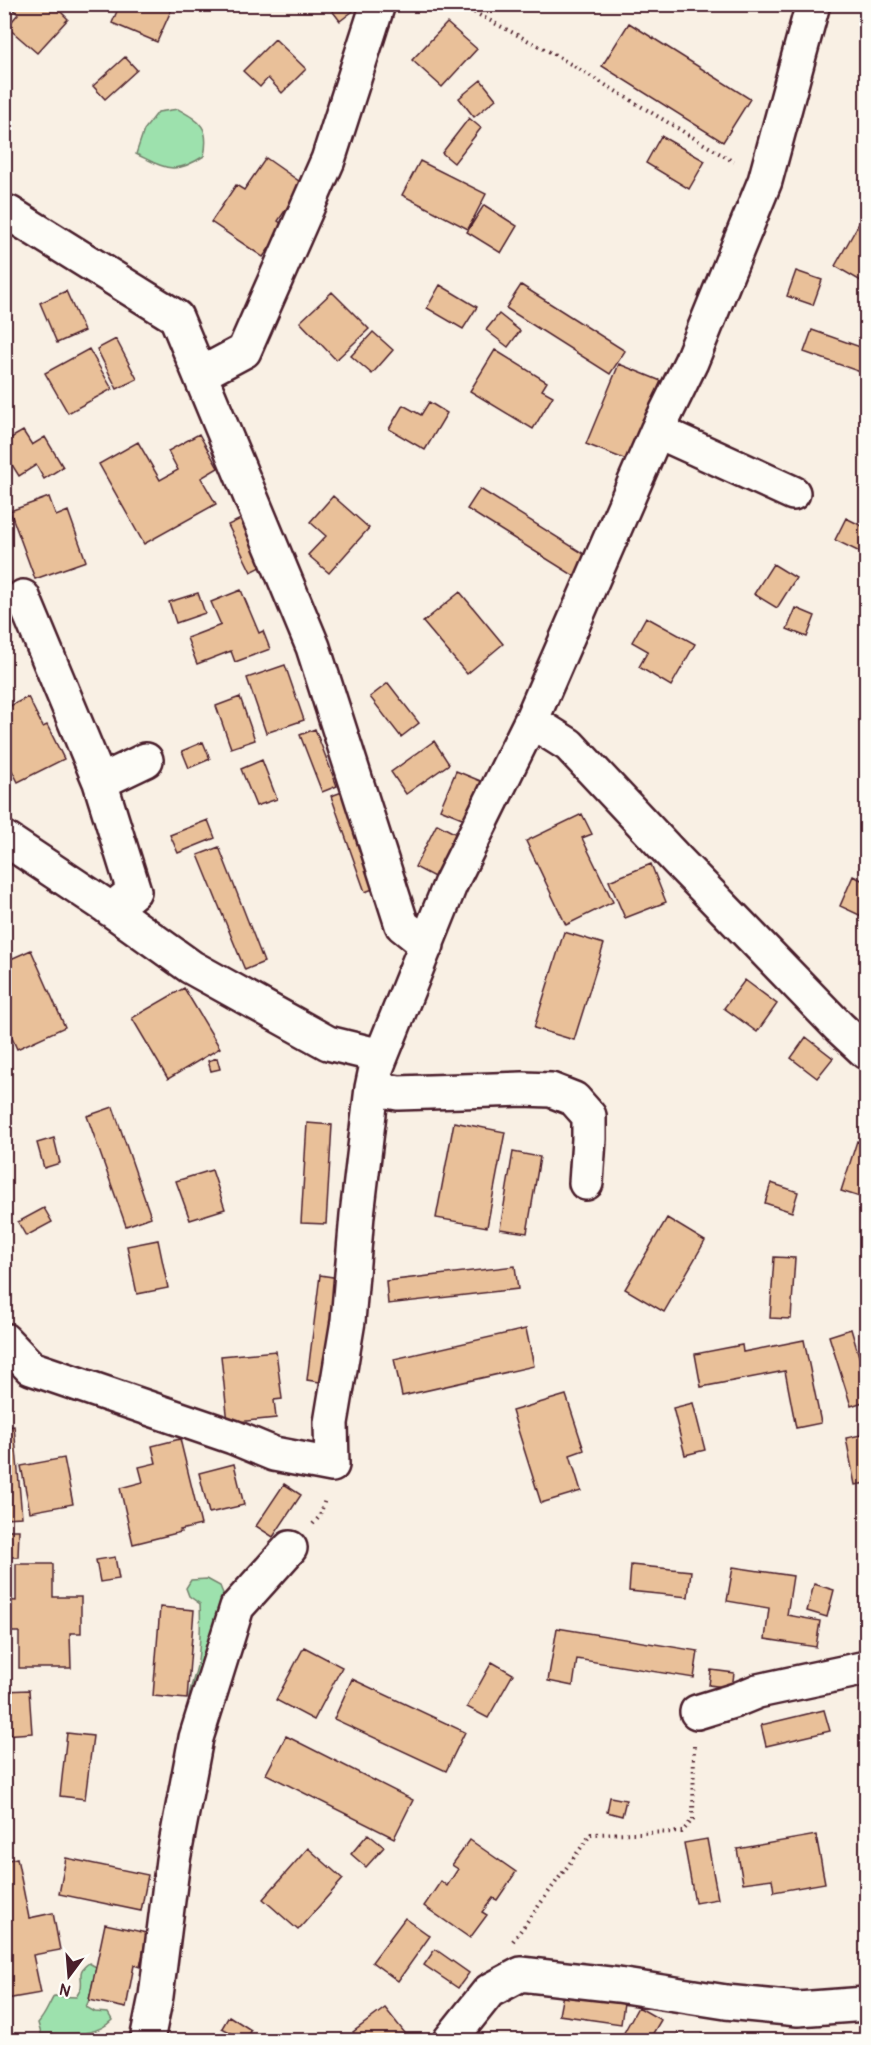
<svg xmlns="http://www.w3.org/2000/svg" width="871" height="2045" viewBox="0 0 871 2045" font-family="Pangolin,sans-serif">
	<rect width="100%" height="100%" fill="#f9f0e4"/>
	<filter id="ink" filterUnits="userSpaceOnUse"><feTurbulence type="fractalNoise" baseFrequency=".0167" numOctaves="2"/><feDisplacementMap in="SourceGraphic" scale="12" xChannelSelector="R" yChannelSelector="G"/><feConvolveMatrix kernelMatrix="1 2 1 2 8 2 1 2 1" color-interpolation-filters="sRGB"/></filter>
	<g filter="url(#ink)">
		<!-- green -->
		<path fill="#9de1ad" stroke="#74806c" stroke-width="1.5" d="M 178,109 C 201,122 210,127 204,156 C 173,176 166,168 136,154 L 144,130 L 158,112 Z
			M 207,1579 L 220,1586 L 224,1596 L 220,1613 L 190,1712 C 185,1696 195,1679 198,1661 C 200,1642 201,1623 200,1604 L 189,1596 L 186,1588 L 191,1580 Z
			M 89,1963 L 96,1967 L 89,2000 L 86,2007 L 95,2012 L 108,2013 L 112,2020 C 94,2039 65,2032 41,2034 L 38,2023 C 46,2014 48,2006 54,1996 L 76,1997 C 78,1994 80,1991 81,1987 C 83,1976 76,1972 89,1963 Z"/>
		<!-- building -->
		<path fill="#e9c099" stroke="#4a1f2b" stroke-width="1.5" d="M 11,4 L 53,4 L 68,19 L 37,53 L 7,27 L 18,14 L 9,6 Z
			M 120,4 L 174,4 L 157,42 L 112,23 Z
			M 327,4 L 361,4 L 361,5 L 340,21 Z
			M 447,23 L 477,49 L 442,87 L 412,60 Z
			M 629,23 L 750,99 L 723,142 L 602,66 Z
			M 275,39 L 306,69 L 282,93 L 268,78 L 260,87 L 243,71 Z
			M 125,57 L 137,70 L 105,99 L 93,86 Z
			M 481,80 L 496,99 L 474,117 L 459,98 Z
			M 469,118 L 481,128 L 454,163 L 442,153 Z
			M 661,136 L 705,161 L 689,189 L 646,163 Z
			M 266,158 L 303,184 L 278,221 L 285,226 L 263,257 L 211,222 L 236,185 L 244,190 Z
			M 420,161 L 486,194 L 468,229 L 402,195 Z
			M 484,205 L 517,226 L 501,253 L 467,232 Z
			M 866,211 L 866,284 L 835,266 Z
			M 796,271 L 822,280 L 813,305 L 787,296 Z
			M 440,285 L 477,307 L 463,329 L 427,308 Z
			M 521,285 L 625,351 L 610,374 L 506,308 Z
			M 66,291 L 84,331 L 57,343 L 40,303 Z
			M 332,292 L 369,329 L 336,360 L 300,322 Z
			M 499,314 L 520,331 L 508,347 L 486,330 Z
			M 812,330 L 866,349 L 866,374 L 804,352 Z
			M 373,332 L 393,350 L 372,374 L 351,356 Z
			M 116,339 L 137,379 L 117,389 L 97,349 Z
			M 89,349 L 112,389 L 68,413 L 45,373 Z
			M 495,350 L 547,382 L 542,390 L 553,396 L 533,429 L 470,391 Z
			M 619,364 L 661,381 L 629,461 L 586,444 Z
			M 429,402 L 447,413 L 425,450 L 389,429 L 403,405 L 421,415 Z
			M 23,431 L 32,445 L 45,437 L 63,467 L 44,479 L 36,465 L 19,476 L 4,452 L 4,442 Z
			M 199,434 L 218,468 L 201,478 L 216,504 L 144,544 L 99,464 L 138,442 L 160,480 L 178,470 L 168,451 Z
			M 480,489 L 592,559 L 579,579 L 467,509 Z
			M 333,496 L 369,528 L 329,573 L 308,555 L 326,536 L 310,522 Z
			M 49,497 L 56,516 L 68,511 L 86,561 L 35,579 L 10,511 Z
			M 251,514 L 273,561 L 251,572 L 228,525 Z
			M 846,518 L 866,528 L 866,555 L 835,540 Z
			M 773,564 L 796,578 L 777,608 L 754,594 Z
			M 241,590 L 259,633 L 263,631 L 270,649 L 235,662 L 231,651 L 197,664 L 187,638 L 221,625 L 211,602 Z
			M 460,592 L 503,644 L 467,674 L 423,622 Z
			M 198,593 L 205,613 L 176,623 L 169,602 Z
			M 796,608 L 815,616 L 807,637 L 787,629 Z
			M 646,617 L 695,644 L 671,686 L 639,667 L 648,651 L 632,642 Z
			M 285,665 L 304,720 L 266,733 L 247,678 Z
			M 388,683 L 419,723 L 401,737 L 370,697 Z
			M 28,697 L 43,727 L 47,725 L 64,759 L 18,782 L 4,755 L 4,709 Z
			M 240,697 L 255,740 L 231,748 L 216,706 Z
			M 315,729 L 337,786 L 322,792 L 300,735 Z
			M 434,741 L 449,764 L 406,794 L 391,772 Z
			M 203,742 L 210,759 L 189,768 L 182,751 Z
			M 262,760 L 277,799 L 256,806 L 241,769 Z
			M 456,771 L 483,782 L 467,820 L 440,809 Z
			M 345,791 L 378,887 L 365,892 L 331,796 Z
			M 582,814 L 592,834 L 582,838 L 613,902 L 566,925 L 526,841 Z
			M 208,820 L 215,838 L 178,853 L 170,835 Z
			M 437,824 L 464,838 L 442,881 L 415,867 Z
			M 219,847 L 264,962 L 245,970 L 198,855 Z
			M 651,864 L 666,902 L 625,918 L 609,881 Z
			M 853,876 L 866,882 L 866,918 L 840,906 Z
			M 564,932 L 604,944 L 574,1040 L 534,1028 Z
			M 31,950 L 65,1027 L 17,1049 L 4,1020 L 4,962 Z
			M 745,980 L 777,1004 L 757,1032 L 724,1008 Z
			M 184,988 L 220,1048 L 168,1079 L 132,1018 Z
			M 806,1037 L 833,1058 L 817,1078 L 791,1058 Z
			M 217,1058 L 220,1069 L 211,1071 L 208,1061 Z
			M 113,1107 L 151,1217 L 126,1226 L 87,1116 Z
			M 454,1122 L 505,1132 L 487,1227 L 436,1218 Z
			M 307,1123 L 332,1125 L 326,1224 L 301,1223 Z
			M 54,1138 L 60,1163 L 44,1168 L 37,1143 Z
			M 857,1141 L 866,1145 L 866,1199 L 841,1191 Z
			M 513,1152 L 540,1157 L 527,1233 L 500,1229 Z
			M 212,1170 L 225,1209 L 190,1220 L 176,1181 Z
			M 771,1183 L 798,1192 L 792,1212 L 765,1203 Z
			M 44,1208 L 52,1222 L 26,1236 L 18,1222 Z
			M 667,1218 L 705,1241 L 664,1312 L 625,1289 Z
			M 158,1240 L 168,1288 L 137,1294 L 127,1246 Z
			M 774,1257 L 795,1258 L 791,1319 L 770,1318 Z
			M 515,1266 L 518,1289 L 388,1304 L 386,1281 Z
			M 320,1275 L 339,1278 L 326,1383 L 307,1380 Z
			M 526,1329 L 534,1366 L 402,1396 L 394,1359 Z
			M 851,1329 L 866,1380 L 866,1401 L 851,1406 L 829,1336 Z
			M 804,1340 L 821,1423 L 796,1428 L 785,1371 L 701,1387 L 695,1354 L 742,1345 L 743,1352 Z
			M 276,1351 L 282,1399 L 274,1400 L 276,1418 L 228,1423 L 221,1356 Z
			M 566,1395 L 584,1450 L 570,1455 L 581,1491 L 541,1503 L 512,1411 Z
			M 693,1403 L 705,1450 L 685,1455 L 673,1408 Z
			M 14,1426 L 22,1517 L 4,1518 L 4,1427 Z
			M 866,1434 L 866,1483 L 855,1485 L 846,1438 Z
			M 180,1439 L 201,1525 L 180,1530 L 181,1532 L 133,1544 L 120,1488 L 143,1482 L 139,1467 L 156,1463 L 152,1446 Z
			M 64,1458 L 73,1504 L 30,1512 L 21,1466 Z
			M 234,1464 L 244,1505 L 209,1513 L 199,1473 Z
			M 284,1484 L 301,1495 L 273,1537 L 256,1526 Z
			M 4,1530 L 19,1530 L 18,1557 L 4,1557 Z
			M 115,1557 L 119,1579 L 100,1582 L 96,1560 Z
			M 16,1564 L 53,1564 L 53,1597 L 81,1597 L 81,1633 L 70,1633 L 71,1668 L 19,1668 L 19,1632 L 4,1632 L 4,1600 L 16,1601 Z
			M 631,1565 L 691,1571 L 688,1597 L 629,1591 Z
			M 733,1567 L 793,1576 L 787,1615 L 820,1621 L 816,1647 L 765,1639 L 769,1608 L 727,1601 Z
			M 814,1584 L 834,1590 L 827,1617 L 807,1611 Z
			M 160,1607 L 194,1610 L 187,1699 L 153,1696 Z
			M 557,1628 L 698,1651 L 694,1678 L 577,1659 L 573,1686 L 548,1681 Z
			M 304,1647 L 342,1667 L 314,1720 L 276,1700 Z
			M 492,1662 L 513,1674 L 488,1718 L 467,1707 Z
			M 711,1670 L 734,1673 L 732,1688 L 709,1685 Z
			M 352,1679 L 465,1732 L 446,1771 L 334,1719 Z
			M 29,1690 L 32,1733 L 4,1735 L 4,1691 Z
			M 824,1710 L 830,1731 L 766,1746 L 761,1725 Z
			M 67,1733 L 93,1736 L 85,1799 L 60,1796 Z
			M 286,1736 L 413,1800 L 394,1838 L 266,1774 Z
			M 610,1797 L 626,1800 L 622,1816 L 607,1812 Z
			M 368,1834 L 384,1847 L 366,1867 L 351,1854 Z
			M 816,1835 L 825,1883 L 774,1892 L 772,1879 L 743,1883 L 737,1849 Z
			M 707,1839 L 718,1899 L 695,1903 L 684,1843 Z
			M 470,1840 L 516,1872 L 497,1900 L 493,1898 L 482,1912 L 487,1915 L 470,1938 L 424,1906 L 441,1881 L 447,1886 L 458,1869 L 452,1865 Z
			M 308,1848 L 343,1879 L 298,1930 L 263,1899 Z
			M 17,1858 L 29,1918 L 53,1913 L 60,1950 L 33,1955 L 41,1993 L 6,1999 L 4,1861 Z
			M 66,1858 L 148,1875 L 141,1911 L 59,1894 Z
			M 405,1918 L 430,1936 L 398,1981 L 372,1962 Z
			M 105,1924 L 147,1933 L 140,1967 L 134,1965 L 126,2008 L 89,2000 Z
			M 435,1949 L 469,1973 L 458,1988 L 424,1965 Z
			M 563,1994 L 624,2003 L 621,2024 L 559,2015 Z
			M 638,2007 L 661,2020 L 649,2040 L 620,2040 Z
			M 385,2008 L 405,2033 L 396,2040 L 359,2040 L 353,2032 Z
			M 229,2016 L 251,2030 L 244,2040 L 222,2028 Z
			M 702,2034 L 763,2039 L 763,2040 L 701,2040 Z"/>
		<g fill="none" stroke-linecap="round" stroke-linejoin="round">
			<!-- minor casing -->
			<g stroke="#4a1f2b" stroke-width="38">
				<path id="minor" d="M 9,213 L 176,317 L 313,647 L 402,925 L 427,945
					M 201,374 L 244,351 L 328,160 L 378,4
					M 657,431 L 793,493
					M 23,597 L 100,782 L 134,891 L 111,910
					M 531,721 L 569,745 L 677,860 L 839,1027 L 866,1052
					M 100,782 L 146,760
					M 4,838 L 106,906 L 191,967 L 328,1043 L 381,1056
					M 372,1088 L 398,1093 L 523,1089 L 551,1090 L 574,1099 L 589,1116 L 589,1139 L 586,1183
					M 4,1340 L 31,1368 L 233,1437 L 274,1454 L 332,1465 L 331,1423 L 348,1321 L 357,1215 L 372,1088 L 376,1069 L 450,885 L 531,721 L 657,431 L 691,362 L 765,181 L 813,4
					M 697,1712 L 736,1700 L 758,1691 L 866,1668
					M 147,2040 L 156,1996 L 173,1860 L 196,1738 L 237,1607 L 290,1548
					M 450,2040 L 489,1991 L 521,1974 L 618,1985 L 726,2002 L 798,2009 L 866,2004"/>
			</g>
			<!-- path -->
			<path stroke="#4a1f2b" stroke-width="4" stroke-dasharray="1.5 4.5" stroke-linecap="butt" d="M 458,4 L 552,53 L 734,162
				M 313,1524 L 320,1516 L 325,1499
				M 513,1941 L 591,1834 L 682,1832 L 693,1819 L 694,1746"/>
			<!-- minor -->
			<use href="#minor" stroke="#fdfcf7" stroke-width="33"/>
		</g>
	</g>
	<!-- margin -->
	<rect width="871" height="2045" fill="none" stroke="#fdfcf7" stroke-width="24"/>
	<rect x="12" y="12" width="847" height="2021" fill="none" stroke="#4a1f2b" stroke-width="2" filter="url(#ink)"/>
	<!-- north arrow -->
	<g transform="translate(69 1976) rotate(196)" stroke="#fdfcf7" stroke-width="4.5" paint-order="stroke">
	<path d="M0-4.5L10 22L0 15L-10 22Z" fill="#4a1f2b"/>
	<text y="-9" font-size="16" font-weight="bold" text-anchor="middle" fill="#4a1f2b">N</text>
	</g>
</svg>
